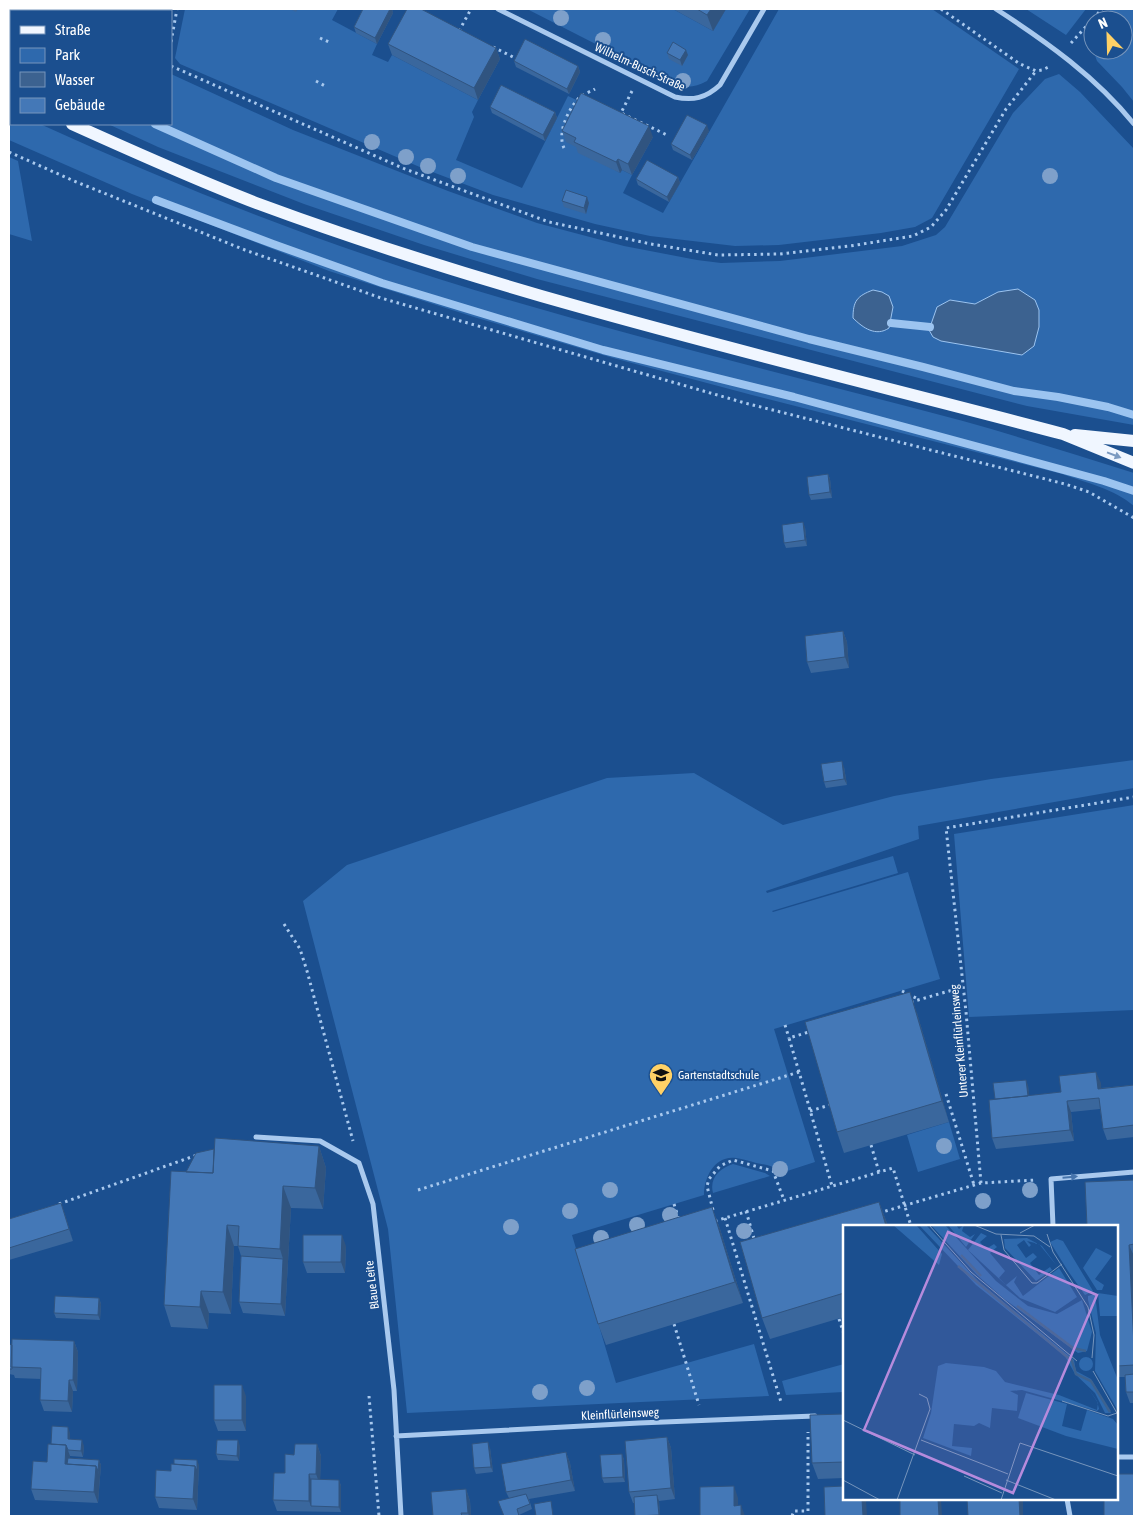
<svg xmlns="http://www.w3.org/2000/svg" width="1143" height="1525" viewBox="0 0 1143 1525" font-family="'Asap Condensed',sans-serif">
	<rect width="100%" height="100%" fill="#1b4f8f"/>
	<!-- green -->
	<path fill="#2e69ad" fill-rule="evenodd" d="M 9,9 L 42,9 L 47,11 L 11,11 L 11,78 L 9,77 Z
		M 185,9 L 338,9 L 332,20 L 377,44 L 372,55 L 388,62 L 392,55 L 478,100 L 472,112 L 474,117 L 456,160 L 522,188 L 568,96 L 585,104 L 580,149 L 620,173 L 622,170 L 632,175 L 623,193 L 663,213 L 779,9 L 932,9 L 1019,69 L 932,218 L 915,227 L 881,233 L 779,245 L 735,246 L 650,236 L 595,224 L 493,195 L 422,168 L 180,64 L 175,58 Z
		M 527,9 L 673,9 L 713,31 L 726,9 L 750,9 L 707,81 C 696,87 688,88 676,85 Z
		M 1026,9 L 1086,9 L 1066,35 Z
		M 1111,9 L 1134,9 L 1134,102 L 1122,87 L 1097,61 L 1093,50 L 1123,50 L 1123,20 L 1102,20 Z
		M 171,74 L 293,130 L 448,191 L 537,223 L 624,246 L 697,260 L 721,263 L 780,261 L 902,246 L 936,235 L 945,227 L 1013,113 L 1045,79 L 1059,74 L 1080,92 L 1134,149 L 1134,425 L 1027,406 L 537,279 L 424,245 L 304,204 L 158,147 L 108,124 L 171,124 ZM 998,292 L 929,330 L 933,323 L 964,302 L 975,304 Z
		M 9,109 L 11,110 L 11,124 L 40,124 C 170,183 302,236 439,279 C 612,333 788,374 963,421 C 1020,437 1077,455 1134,473 L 1134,506 C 1114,489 1087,483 1062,474 L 752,395 L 613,358 L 474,317 L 329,271 L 132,194 L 9,140 Z
		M 9,157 L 18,161 L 32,241 L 9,234 Z
		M 1134,760 L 1134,788 L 918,826 L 919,839 L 766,891 L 767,893 L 893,856 L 898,873 L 772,911 L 773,912 L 908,872 L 940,979 L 774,1029 L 815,1162 L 781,1173 C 773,1165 766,1165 756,1163 C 750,1161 743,1159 736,1158 C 715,1155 704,1177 704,1195 L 572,1235 L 616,1383 L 754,1344 L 769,1396 L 407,1413 L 388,1229 L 303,901 L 347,865 L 607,778 L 694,773 L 783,825 L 894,796 L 991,779 Z
		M 1134,805 L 1134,1010 L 969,1017 L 954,834 Z
		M 949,1122 L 960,1159 L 918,1172 L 907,1135 Z
		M 733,1164 L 765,1173 L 770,1176 L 713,1193 C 709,1178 720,1168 733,1164 Z
		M 844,1364 L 844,1392 L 786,1395 L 782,1381 Z"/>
	<!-- water -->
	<path fill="#3c6290" stroke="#9cc4f0" d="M 1018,289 L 1035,300 L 1039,310 L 1039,327 L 1034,346 L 1022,355 L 941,341 L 933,337 L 929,330 L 937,307 L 950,300 L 975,304 L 998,292 Z
		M 873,290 L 882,292 L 889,296 L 893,307 L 889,328 C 876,337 863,328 853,318 C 853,301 857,296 873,290 Z"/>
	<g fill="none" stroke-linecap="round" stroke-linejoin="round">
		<!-- stream -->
		<path stroke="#9cc4f0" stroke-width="8" d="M 155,124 L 276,178 L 472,247 L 809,339 L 923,367 L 1014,391 L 1058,397 L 1108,407 L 1134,415
			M 156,200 L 273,244 L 382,283 L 603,350 L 794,397 L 1104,481 L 1134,491
			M 891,323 L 930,327"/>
		<!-- path -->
		<path stroke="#a9c9ee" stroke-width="3" stroke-dasharray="2.5 4" stroke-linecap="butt" d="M 51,9 L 56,11
			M 941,9 L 1020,64 L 1036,71 L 1042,70 L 1051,66
			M 459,31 L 471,9
			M 320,38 L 331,43
			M 171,42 L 177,9
			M 1071,43 L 1102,9
			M 493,47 L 513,57
			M 171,66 L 405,169 L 549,222 L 651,244 L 718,255 L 780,254 L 850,246 L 913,236 L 931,227 L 946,210 L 1006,109 L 1036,71
			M 316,81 L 327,87
			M 632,91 L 621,113 L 667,135
			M 564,148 C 557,133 568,110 578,99 C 582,94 590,92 595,89
			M 9,152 L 74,181 L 245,250 L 381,298 L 745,403 L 1065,484 L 1089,492 L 1134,518
			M 284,924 L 300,949 L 307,971 L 353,1141
			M 902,991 L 918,999
			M 911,1002 L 963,987
			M 785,1025 L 789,1038
			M 799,1072 L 789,1038 L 812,1031
			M 946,1094 L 974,1185
			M 810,1111 L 830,1105
			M 871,1145 L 879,1172
			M 981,1183 L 966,1012 L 946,828 L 1134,797
			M 418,1190 L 799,1072 L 832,1186
			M 59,1204 L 197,1155
			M 674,1204 L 679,1220
			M 713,1210 L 707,1186 L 709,1179 L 720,1166 L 733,1160 L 773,1171 L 784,1200
			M 746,1211 L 755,1242
			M 879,1213 L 981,1183 L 1036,1180
			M 725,1218 L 781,1402
			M 715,1221 L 893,1168 L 911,1226
			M 839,1319 L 844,1334
			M 674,1324 L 699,1405
			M 369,1396 L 379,1516
			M 792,1516 L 794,1511 L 808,1511 L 808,1432"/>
		<!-- minor -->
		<path stroke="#a9c9ee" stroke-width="5" d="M 498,9 L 675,97 C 693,101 706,98 720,85 L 764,9
			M 996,9 C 1047,42 1096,77 1134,124
			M 256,1137 L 320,1141 L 359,1163 L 373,1204 L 394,1390 L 401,1516
			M 1053,1226 L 1051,1179 L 1134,1172
			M 396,1436 L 639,1423 L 815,1416
			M 1117,1457 L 1134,1457
			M 1067,1499 L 1070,1516"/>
		<!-- primary -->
		<path stroke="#f0f6ff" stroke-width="12" d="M 9,95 L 11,96
			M 72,124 C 134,152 196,180 259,204 C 521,301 794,363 1063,434 L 1134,463
			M 1075,435 L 1134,441"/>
	</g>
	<!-- trees -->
	<g fill="#7ea0ca">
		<circle cx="561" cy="18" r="8"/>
		<circle cx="603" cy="40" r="8"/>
		<circle cx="683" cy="81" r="8"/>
		<circle cx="372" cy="142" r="8"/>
		<circle cx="406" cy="157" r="8"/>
		<circle cx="428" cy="166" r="8"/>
		<circle cx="458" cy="176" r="8"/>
		<circle cx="1050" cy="176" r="8"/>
		<circle cx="944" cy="1146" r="8"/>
		<circle cx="780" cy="1169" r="8"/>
		<circle cx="610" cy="1190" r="8"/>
		<circle cx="1030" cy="1190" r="8"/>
		<circle cx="983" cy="1201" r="8"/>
		<circle cx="570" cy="1211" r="8"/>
		<circle cx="670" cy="1215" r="8"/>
		<circle cx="637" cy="1225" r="8"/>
		<circle cx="511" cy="1227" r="8"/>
		<circle cx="744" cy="1231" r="8"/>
		<circle cx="601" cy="1238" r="8"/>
		<circle cx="587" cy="1388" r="8"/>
		<circle cx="540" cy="1392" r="8"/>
	</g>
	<!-- wall -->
	<path fill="#3a679d" d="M 75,9 L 85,9 L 84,11 L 82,11 Z
		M 290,9 L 298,9 L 296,12 Z
		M 363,9 L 392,9 L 393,13 L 377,44 L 356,33 L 354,27 Z
		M 673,9 L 726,9 L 713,31 Z
		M 388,44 L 496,48 L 500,59 L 478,100 L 392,55 Z
		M 667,53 L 688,55 L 682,66 L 669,59 Z
		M 514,61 L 578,66 L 580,72 L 569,94 L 516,67 Z
		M 490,107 L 555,112 L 557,118 L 545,141 L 492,113 Z
		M 562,131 L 653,137 L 632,175 L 622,170 L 620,173 L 578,153 L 576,147 L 566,142 Z
		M 709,131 L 692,160 L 673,150 L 671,144 Z
		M 678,177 L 680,183 L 669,202 L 638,185 L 636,179 Z
		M 562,201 L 589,203 L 586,214 L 564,207 Z
		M 828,474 L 830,479 L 832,498 L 811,500 L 809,495 Z
		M 805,527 L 807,546 L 786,548 L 784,543 Z
		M 843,631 L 847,642 L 849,668 L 811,673 L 807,662 Z
		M 844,767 L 847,785 L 826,788 L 824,782 Z
		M 917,1013 L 949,1122 L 844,1153 L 837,1132 Z
		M 1101,1083 L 1101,1088 L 1134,1085 L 1134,1137 L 1107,1140 L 1103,1129 L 1100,1109 L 1071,1112 L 1074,1141 L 996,1149 L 992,1138 L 995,1099 L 1028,1085 L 1029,1096 L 1061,1092 Z
		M 319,1146 L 326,1168 L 323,1209 L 291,1208 L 285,1316 L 243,1313 L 239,1302 L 241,1256 L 238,1246 L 234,1246 L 231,1314 L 209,1313 L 208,1329 L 171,1327 L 164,1305 L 186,1172 Z
		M 1134,1180 L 1134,1403 L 1130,1403 L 1126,1392 L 1125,1377 L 1117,1377 L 1117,1226 Z
		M 879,1202 L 888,1226 L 844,1226 L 844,1317 L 770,1339 L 762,1318 L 740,1242 Z
		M 61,1203 L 73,1241 L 9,1260 L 9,1219 Z
		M 712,1207 L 720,1229 L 743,1303 L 606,1345 L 598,1324 Z
		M 346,1246 L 345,1273 L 307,1273 L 303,1262 Z
		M 99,1298 L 101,1304 L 100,1320 L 56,1318 L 54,1313 Z
		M 74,1341 L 78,1352 L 77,1391 L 73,1391 L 72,1412 L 44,1411 L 40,1400 L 41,1379 L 15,1378 L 14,1375 L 9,1374 L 9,1344 Z
		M 246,1396 L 246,1431 L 218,1431 L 214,1420 Z
		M 844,1414 L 844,1478 L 818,1479 L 812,1463 Z
		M 70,1433 L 70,1439 L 84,1446 L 83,1457 L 70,1456 L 70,1458 L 99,1460 L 101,1465 L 98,1503 L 35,1500 L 31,1489 L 47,1462 Z
		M 667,1437 L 671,1448 L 675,1499 L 659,1501 L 660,1516 L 635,1516 L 634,1503 L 633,1503 L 629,1492 Z
		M 317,1444 L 321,1456 L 320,1480 L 339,1480 L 341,1486 L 341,1512 L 277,1511 L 273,1500 L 285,1473 L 294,1455 Z
		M 240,1446 L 239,1461 L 218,1460 L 216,1454 Z
		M 490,1448 L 493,1472 L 476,1474 L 474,1468 Z
		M 566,1452 L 570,1463 L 575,1491 L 529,1499 L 532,1509 L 519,1515 L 509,1498 L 506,1492 Z
		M 622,1454 L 624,1460 L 625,1482 L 604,1483 L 602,1478 Z
		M 199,1465 L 197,1510 L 159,1508 L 155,1497 L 171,1471 Z
		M 466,1489 L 470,1501 L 471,1516 L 433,1516 Z"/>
	<!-- shaded-wall -->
	<path fill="#305480" d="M 390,9 L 392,9 L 393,13 L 377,44 L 375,38 Z
		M 711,9 L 726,9 L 713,31 L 707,15 Z
		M 496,48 L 500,59 L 478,100 L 474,88 Z
		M 686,50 L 688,55 L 682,66 L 680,60 Z
		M 578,66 L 580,72 L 569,94 L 567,89 Z
		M 555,112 L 557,118 L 545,141 L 543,135 Z
		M 707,125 L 709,131 L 692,160 L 690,155 Z
		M 649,126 L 653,137 L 632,175 L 628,164 Z
		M 618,159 L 622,170 L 620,173 L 616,162 Z
		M 678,177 L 680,183 L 669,202 L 667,197 Z
		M 587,197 L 589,203 L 586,214 L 584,208 Z
		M 828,474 L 830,479 L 832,498 L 830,492 Z
		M 803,522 L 805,527 L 807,546 L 805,540 Z
		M 843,631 L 847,642 L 849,668 L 845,657 Z
		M 842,761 L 844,767 L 847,785 L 844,779 Z
		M 910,992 L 917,1013 L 949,1122 L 942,1101 Z
		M 1096,1072 L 1101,1083 L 1102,1100 L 1098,1089 Z
		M 1026,1080 L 1028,1085 L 1031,1107 L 1028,1102 Z
		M 1067,1101 L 1071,1112 L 1074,1141 L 1070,1130 Z
		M 319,1146 L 326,1168 L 323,1209 L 315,1188 Z
		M 283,1186 L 291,1208 L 285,1316 L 281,1304 L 283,1259 L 280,1249 Z
		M 879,1202 L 888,1226 L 886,1226 Z
		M 61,1203 L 65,1214 L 73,1241 L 69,1229 Z
		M 712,1207 L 720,1229 L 743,1303 L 735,1282 Z
		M 227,1225 L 234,1246 L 231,1314 L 223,1292 Z
		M 342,1235 L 346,1246 L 345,1273 L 341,1262 Z
		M 1129,1245 L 1134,1256 L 1134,1346 Z
		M 201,1291 L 209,1313 L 208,1329 L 200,1307 Z
		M 99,1298 L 101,1304 L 100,1320 L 98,1315 Z
		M 74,1341 L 78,1352 L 77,1391 L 73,1380 Z
		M 69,1380 L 73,1391 L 72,1412 L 68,1401 Z
		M 242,1385 L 246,1396 L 246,1431 L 242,1420 Z
		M 68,1427 L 70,1433 L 70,1445 L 68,1439 Z
		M 667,1437 L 671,1448 L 675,1499 L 671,1488 Z
		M 82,1440 L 84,1446 L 83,1457 L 81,1451 Z
		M 238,1440 L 240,1446 L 239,1461 L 237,1456 Z
		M 488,1442 L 490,1448 L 493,1472 L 491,1467 Z
		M 317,1444 L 321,1456 L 320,1485 L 316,1474 Z
		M 66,1445 L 70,1456 L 69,1470 L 65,1464 Z
		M 566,1452 L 570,1463 L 575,1491 L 571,1480 Z
		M 622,1454 L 624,1460 L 625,1482 L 623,1477 Z
		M 99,1460 L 101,1465 L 100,1477 L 98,1471 Z
		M 197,1460 L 199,1465 L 197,1510 L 193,1499 L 195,1466 Z
		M 96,1466 L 100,1477 L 98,1503 L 94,1492 Z
		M 309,1474 L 313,1485 L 311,1506 L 309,1501 Z
		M 339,1480 L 341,1486 L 341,1512 L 339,1507 Z
		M 734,1486 L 738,1498 L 738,1516 L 734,1506 Z
		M 466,1489 L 470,1501 L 471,1516 L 469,1516 L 468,1513 Z
		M 657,1495 L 659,1501 L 660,1516 L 659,1516 L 659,1515 Z
		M 862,1499 L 866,1499 L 867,1516 L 863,1516 Z
		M 938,1499 L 941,1499 L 942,1516 L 939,1516 Z
		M 1019,1499 L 1023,1499 L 1023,1516 L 1020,1516 Z
		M 741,1505 L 745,1516 L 741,1516 Z"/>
	<!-- building -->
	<path fill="#4478b7" stroke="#305480" d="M 363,9 L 390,9 L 375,38 L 354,27 Z
		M 407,9 L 421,9 L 496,48 L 474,88 L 388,44 Z
		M 697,9 L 711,9 L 707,15 Z
		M 525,39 L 578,66 L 567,89 L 514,61 Z
		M 673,42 L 686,50 L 680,60 L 667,53 Z
		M 501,85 L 555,112 L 543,135 L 490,107 Z
		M 581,93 L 649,126 L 628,164 L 618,159 L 616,162 L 574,142 L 576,138 L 562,131 Z
		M 687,115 L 707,125 L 690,155 L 671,144 Z
		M 647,160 L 678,177 L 667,197 L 636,179 Z
		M 566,190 L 587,197 L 584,208 L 562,201 Z
		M 828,474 L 830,492 L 809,495 L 807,477 Z
		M 803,522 L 805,540 L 784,543 L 782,525 Z
		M 843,631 L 845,657 L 807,662 L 805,636 Z
		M 842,761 L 844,779 L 824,782 L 821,764 Z
		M 910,992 L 942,1101 L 837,1132 L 805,1022 Z
		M 1096,1072 L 1098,1089 L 1134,1085 L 1134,1125 L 1103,1129 L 1099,1098 L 1067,1101 L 1070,1130 L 992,1138 L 989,1100 L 1061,1092 L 1059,1076 Z
		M 1026,1080 L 1028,1096 L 995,1099 L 993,1083 Z
		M 215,1138 L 319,1146 L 315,1188 L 283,1186 L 280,1249 L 238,1246 L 239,1226 L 227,1225 L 223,1292 L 201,1291 L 200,1307 L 164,1305 L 171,1171 L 213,1173 Z
		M 214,1149 L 213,1173 L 186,1172 L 196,1153 Z
		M 1134,1180 L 1134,1244 L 1129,1245 L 1134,1346 L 1134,1365 L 1117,1366 L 1117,1226 L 1087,1226 L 1085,1182 Z
		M 879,1202 L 886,1226 L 844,1226 L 844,1293 L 762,1318 L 740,1242 Z
		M 61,1203 L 69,1229 L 9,1248 L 9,1219 Z
		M 712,1207 L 735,1282 L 598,1324 L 575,1249 Z
		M 303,1235 L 342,1235 L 341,1262 L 303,1262 Z
		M 241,1256 L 283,1259 L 281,1304 L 239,1302 Z
		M 55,1296 L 99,1298 L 98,1315 L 54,1313 Z
		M 12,1339 L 74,1341 L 73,1380 L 69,1380 L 68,1401 L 40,1400 L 41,1368 L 11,1367 Z
		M 9,1344 L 12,1345 L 12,1369 L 9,1369 Z
		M 1134,1374 L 1134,1392 L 1126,1392 L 1125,1375 Z
		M 214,1385 L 242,1385 L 242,1420 L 214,1420 Z
		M 844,1414 L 844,1462 L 812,1463 L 810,1415 Z
		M 52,1426 L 68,1427 L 68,1439 L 82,1440 L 81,1451 L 68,1450 L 66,1445 L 51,1444 Z
		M 667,1437 L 671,1488 L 629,1492 L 625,1441 Z
		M 217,1440 L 238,1440 L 237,1456 L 216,1454 Z
		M 488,1442 L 491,1467 L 474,1468 L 472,1444 Z
		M 48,1444 L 66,1445 L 65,1464 L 96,1466 L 94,1492 L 31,1489 L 33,1461 L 47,1462 Z
		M 295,1444 L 317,1444 L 316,1474 L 309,1474 L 309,1501 L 273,1500 L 274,1473 L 285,1473 L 285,1454 L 294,1455 Z
		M 566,1452 L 571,1480 L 506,1492 L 501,1464 Z
		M 622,1454 L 623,1477 L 602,1478 L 600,1455 Z
		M 68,1458 L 99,1460 L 98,1471 L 96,1466 L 67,1464 Z
		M 174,1459 L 197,1460 L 197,1471 L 195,1466 L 174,1464 Z
		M 171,1464 L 195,1466 L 193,1499 L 155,1497 L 156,1470 L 171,1471 Z
		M 1117,1474 L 1134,1474 L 1134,1516 L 1104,1516 L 1104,1499 L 1117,1499 Z
		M 311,1479 L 339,1480 L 339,1507 L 311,1506 Z
		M 734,1486 L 734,1506 L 741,1505 L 741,1516 L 700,1516 L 700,1487 Z
		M 844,1486 L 844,1499 L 862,1499 L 863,1516 L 825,1516 L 824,1487 Z
		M 466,1489 L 468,1513 L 461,1513 L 462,1516 L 433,1516 L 431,1492 Z
		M 526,1494 L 530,1504 L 517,1509 L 519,1516 L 504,1516 L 498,1501 Z
		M 657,1495 L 659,1515 L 635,1516 L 634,1497 Z
		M 900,1499 L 938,1499 L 939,1516 L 900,1516 Z
		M 967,1499 L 1019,1499 L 1020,1516 L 968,1516 Z
		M 551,1501 L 553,1516 L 536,1516 L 534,1504 Z"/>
	<!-- one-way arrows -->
	<defs><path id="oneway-solid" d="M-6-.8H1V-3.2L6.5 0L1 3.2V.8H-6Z" transform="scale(1.25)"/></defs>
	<use fill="#7b9ac1" href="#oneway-solid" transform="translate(1114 455) rotate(21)"/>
	<use fill="#4674ac" href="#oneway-solid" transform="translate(1070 1177) rotate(-5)"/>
	<!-- icons -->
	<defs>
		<g id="school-pin" transform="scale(1.25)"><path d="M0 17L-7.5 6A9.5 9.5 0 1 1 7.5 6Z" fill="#ffd166" stroke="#1b4f8f"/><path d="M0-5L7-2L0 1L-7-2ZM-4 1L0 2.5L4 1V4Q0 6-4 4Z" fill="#111"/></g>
	</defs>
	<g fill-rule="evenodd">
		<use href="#school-pin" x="661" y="1075"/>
	</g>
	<g text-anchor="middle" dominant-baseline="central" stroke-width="4" stroke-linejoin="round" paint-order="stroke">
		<!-- street labels -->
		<g font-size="12" fill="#fff" stroke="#1b4f8f">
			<text transform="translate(640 67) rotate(25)">Wilhelm-Busch-Straße</text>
			<text transform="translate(959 1041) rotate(-95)">Unterer Kleinflürleinsweg</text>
			<text transform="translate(372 1285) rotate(-97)">Blaue Leite</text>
			<text transform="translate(620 1414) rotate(-3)">Kleinflürleinsweg</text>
		</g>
		<!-- poi labels -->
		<g font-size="12" fill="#fff" stroke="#1b4f8f" text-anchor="start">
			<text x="678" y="1075">Gartenstadtschule</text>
		</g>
	</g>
	<!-- overview -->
	<g transform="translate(843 1225)">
		<rect width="275" height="275" fill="#1b4f8f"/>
		<path d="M 50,0 L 73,0 L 99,29 L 96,40 ZM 76,0 L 83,0 L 135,56 L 231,135 L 233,146 L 248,154 L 268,188 L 262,188 L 252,168 L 232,149 L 222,131 L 133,60 ZM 88,0 L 102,0 L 153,56 L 185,81 L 214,89 L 239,75 L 249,107 L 244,126 L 235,128 L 160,73 L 134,50 ZM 105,0 L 113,0 L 116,4 L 121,0 L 119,6 L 127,12 L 132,9 L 123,22 ZM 138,8 L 144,11 L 137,17 L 143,24 L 151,19 L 154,22 L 147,28 L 162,46 L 156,53 L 163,60 L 174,51 L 171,57 L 180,71 L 216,43 L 234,72 L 212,87 L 177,73 L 125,25 ZM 184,13 L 199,21 L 214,41 L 196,19 L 184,16 L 188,20 L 186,22 L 181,15 L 174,20 L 183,33 L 190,28 L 194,32 L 187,38 L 196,50 L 207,42 L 209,45 L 193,56 L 162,23 L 161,14 ZM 214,14 L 220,16 L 250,66 L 242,70 L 225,46 L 207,17 ZM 253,23 L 269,31 L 252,54 L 261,60 L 259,65 L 254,65 L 240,43 ZM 255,68 L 275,71 L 275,91 L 257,91 ZM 252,69 L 257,110 L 275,155 L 275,186 L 252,146 L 253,108 L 245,75 L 245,71 ZM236 139a7 7 0 1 1 14 0a7 7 0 1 1-14 0ZM 103,138 L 141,142 L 153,146 L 162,157 L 216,170 L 254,185 L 255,178 L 245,163 L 254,176 L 256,184 L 254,186 L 179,165 L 167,166 L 175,170 L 174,186 L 149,183 L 147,203 L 136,198 L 131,201 L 111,199 L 109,221 L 129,223 L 128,231 L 80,213 L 88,188 L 95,141 ZM 183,168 L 224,179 L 219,201 L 238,206 L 244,185 L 270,194 L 275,200 L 275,224 L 223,211 L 175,193 Z" fill="#2e69ad"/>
		<path fill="none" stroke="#3c6290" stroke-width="2.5" d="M 118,30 L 138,51M 115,41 L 229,136 L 233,149 L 248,156 L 267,187M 174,81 L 230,123 L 243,126"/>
		<path fill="none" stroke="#7695bc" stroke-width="1" d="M 86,0 L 128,47 L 234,136M 131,0 L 153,9 L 191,11 L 207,22M 177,8 L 192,0M 204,9 L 210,27 L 245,82 L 251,110 L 249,133M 158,10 L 161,25 L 189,58 L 194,58 L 219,39M 250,146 L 275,190M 219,176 L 265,191 L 274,188M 0,195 L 72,230M 78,215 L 165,249M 121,251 L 159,268M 0,255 L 37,275M 163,255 L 213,275M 54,275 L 87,184 L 84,173 L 76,169M 158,275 L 177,218 L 275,251"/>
		<path fill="#b68bdc" fill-opacity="0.15" stroke="#b68bdc" stroke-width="2.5" d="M 105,7 L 254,70 L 170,268 L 21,205 Z"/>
		<rect width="275" height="275" fill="none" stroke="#fff" stroke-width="2.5"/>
	</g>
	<!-- border -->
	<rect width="1143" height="1525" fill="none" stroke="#ffffff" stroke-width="20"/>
	<!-- legend -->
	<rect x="10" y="10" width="162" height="115" fill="#1b4f8f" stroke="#7695bc"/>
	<rect x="20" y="26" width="25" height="8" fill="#f0f6ff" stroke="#7695bc"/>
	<text x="55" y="35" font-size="15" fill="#ffffff">Straße</text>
	<rect x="20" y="48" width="25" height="15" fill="#2e69ad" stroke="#7695bc"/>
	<text x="55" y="60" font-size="15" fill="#ffffff">Park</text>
	<rect x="20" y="72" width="25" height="15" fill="#3c6290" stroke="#7695bc"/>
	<text x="55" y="85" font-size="15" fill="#ffffff">Wasser</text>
	<rect x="20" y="98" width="25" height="15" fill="#4478b7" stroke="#7695bc"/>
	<text x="55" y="110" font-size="15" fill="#ffffff">Gebäude</text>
	<!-- north arrow -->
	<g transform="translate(1108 35) rotate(337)"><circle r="24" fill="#1b4f8f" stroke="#7695bc"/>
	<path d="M0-4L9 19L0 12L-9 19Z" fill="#ffd166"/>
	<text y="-8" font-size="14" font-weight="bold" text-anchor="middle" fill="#ffffff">N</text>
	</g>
</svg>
